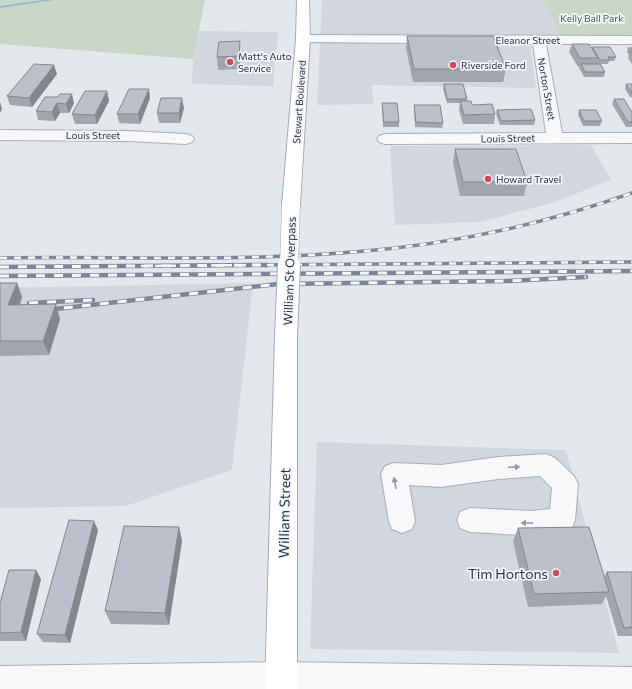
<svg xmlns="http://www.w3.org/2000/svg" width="632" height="689" viewBox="0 0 632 689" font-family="Commissioner,sans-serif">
	<rect width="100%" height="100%" fill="#e4e7ec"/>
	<!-- built -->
	<path fill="#d2d6de" d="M 322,0 L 544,0 L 562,36 L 529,36 L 536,88 L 372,85 L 373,104 L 317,105 Z
		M 199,31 L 278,32 L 273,86 L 192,84 L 193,59 Z
		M 591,145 L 611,180 L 552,203 L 480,222 L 395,225 L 390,146 Z
		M 253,283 L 232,470 L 126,506 L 0,508 L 0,288 Z
		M 317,442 L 566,450 L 619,653 L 310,649 Z"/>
	<!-- green -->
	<path fill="#c9d6c5" d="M 0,0 L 205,0 L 193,59 L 0,44 Z
		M 544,0 L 632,0 L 632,37 L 562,36 Z"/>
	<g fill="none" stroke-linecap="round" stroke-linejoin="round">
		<!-- stream -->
		<path fill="#9fb4cc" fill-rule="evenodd" d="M 43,0 L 54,0 L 0,8 L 0,6 Z"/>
		<!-- minor casing -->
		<g stroke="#a9aeb7" stroke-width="2">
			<path id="minor" d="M 303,35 L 632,36 L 632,44 L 546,44 L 562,133 L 632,133 L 632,143 L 385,144 L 379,142 L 377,139 L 379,136 L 385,134 L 546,133 L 533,44 L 298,42 L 296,39 L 298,36 Z
				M 0,130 L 127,131 L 186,134 L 192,136 L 194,139 L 192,142 L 186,144 L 127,141 L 0,140 Z
				M 546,454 L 555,458 L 574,476 L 578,484 L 575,520 L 572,528 C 540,540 503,533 470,532 L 460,528 L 457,520 L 460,512 L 470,508 L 531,511 L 550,509 L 552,488 L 540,476 L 498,479 L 441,487 L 409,485 L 415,521 L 412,529 L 402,533 L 392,529 L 389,521 L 381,474 L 385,466 L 394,463 L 441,465 L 498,457 Z
				M 281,662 L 632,667 L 632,689 L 0,689 L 0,666 Z"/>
		</g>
		<!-- major casing -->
		<g stroke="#a3abb8" stroke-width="2">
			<path id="major" d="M 297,0 L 309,0 L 310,39 L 300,205 L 297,209 L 291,210 L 285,209 L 282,205 L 296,39 Z
				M 286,329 L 294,332 L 297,337 L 297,689 L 265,689 L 275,337 L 278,332 Z"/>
		</g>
		<!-- minor -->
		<use href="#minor" fill="#f7f8fa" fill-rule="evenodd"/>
		<!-- major -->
		<use href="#major" fill="#fff" fill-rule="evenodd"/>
		<!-- rail-far1 casing -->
		<g stroke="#7d8696" stroke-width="3.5">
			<path id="rail-far1" d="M 0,258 C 118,256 236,262 353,252 C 449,245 542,225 632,193
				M 141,266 L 632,262"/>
		</g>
		<!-- rail casing -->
		<g stroke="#7d8696" stroke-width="4.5">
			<path id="rail" d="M 0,267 L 268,265
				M 0,276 L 632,271
				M 29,303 L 93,300
				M 46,310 L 278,284 L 506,281 L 586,277"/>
		</g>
		<!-- rail-far1 -->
		<use href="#rail-far1" stroke="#f4f6f9" stroke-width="2.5" stroke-dasharray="7" stroke-linecap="butt"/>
		<!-- rail -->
		<use href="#rail" stroke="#f4f6f9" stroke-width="3" stroke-dasharray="9" stroke-linecap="butt"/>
		<!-- major-bridge-far1 casing -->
		<g stroke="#a3abb8" stroke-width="19" stroke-linecap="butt">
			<path id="major-bridge-far1" d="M 289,266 L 291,205"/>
		</g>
		<!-- major-bridge casing -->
		<g stroke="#a3abb8" stroke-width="24" stroke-linecap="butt">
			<path id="major-bridge" d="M 286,337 L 289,265"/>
		</g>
		<!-- major-bridge-far1 -->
		<use href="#major-bridge-far1" stroke="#fff" stroke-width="18"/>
		<!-- major-bridge -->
		<use href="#major-bridge" stroke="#fff" stroke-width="22"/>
	</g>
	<!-- wall -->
	<path fill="#a1a5ae" d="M 407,36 L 506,69 L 503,82 L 413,82 L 406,49 Z
		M 572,44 L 592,48 L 592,47 L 616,57 L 614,61 L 609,61 L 608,64 L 601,64 L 605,72 L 604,77 L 584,77 L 579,68 L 580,67 L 578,67 L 569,52 Z
		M 628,48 L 632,48 L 632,64 L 628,58 L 629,55 L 627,52 Z
		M 240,54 L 240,69 L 218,70 L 217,57 Z
		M 57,74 L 32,107 L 10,105 L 7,96 Z
		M 444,84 L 467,99 L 467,101 L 472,105 L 495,114 L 494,124 L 463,124 L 459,110 L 460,103 L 447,103 L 443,89 Z
		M 626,84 L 632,84 L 632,97 L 630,97 L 625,89 Z
		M 107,91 L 109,101 L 97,124 L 75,124 L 72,114 Z
		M 57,97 L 74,103 L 69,113 L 60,113 L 55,121 L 38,120 L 36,111 Z
		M 150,98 L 140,124 L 119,123 L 117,114 Z
		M 614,99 L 631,111 L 632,111 L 632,127 L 626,127 L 612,104 Z
		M 382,103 L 399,122 L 399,127 L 383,127 L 382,107 Z
		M 414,105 L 443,123 L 442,128 L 415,127 L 414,109 Z
		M 184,108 L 180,123 L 159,123 L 157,113 Z
		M 497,110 L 535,120 L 534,125 L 500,125 L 496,114 Z
		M 579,110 L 602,121 L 600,126 L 583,126 L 578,115 Z
		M 455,149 L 527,182 L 524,196 L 460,196 L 453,163 Z
		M 0,283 L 17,283 L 22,297 L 20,305 L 60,319 L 49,355 L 0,356 Z
		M 179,527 L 182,541 L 169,625 L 111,624 L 105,611 Z
		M 518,528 L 604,577 L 607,572 L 632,572 L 632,636 L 618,636 L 606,596 L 602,604 L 528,607 L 513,541 Z
		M 98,530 L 70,643 L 43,642 L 37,634 Z
		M 41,579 L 26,641 L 0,641 L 0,603 Z"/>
	<!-- shaded-wall -->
	<path fill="#83868d" d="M 240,41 L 240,69 L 239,56 Z
		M 54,65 L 57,74 L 32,107 L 29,98 Z
		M 149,89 L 150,98 L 140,124 L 138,114 Z
		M 107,91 L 109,101 L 97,124 L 95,115 Z
		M 72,94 L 74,103 L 69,113 L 66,104 Z
		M 182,98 L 184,108 L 180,123 L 179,113 Z
		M 0,102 L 2,109 L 0,113 Z
		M 57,103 L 60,113 L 55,121 L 52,112 Z
		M 17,283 L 22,297 L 14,319 L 8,305 Z
		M 56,304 L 60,319 L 49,355 L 43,341 Z
		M 94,521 L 98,530 L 70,643 L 65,635 Z
		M 179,527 L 182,541 L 169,625 L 165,613 Z
		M 36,570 L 41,579 L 26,641 L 21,632 Z"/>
	<!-- building -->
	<path fill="#bbc0ca" stroke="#83868d" d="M 407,36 L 493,36 L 506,69 L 414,69 Z
		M 240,41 L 239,56 L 217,57 L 219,42 Z
		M 572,44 L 589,44 L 598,58 L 580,58 Z
		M 592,47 L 610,47 L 616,57 L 608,57 L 609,60 L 600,60 Z
		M 628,48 L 632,48 L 632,53 Z
		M 34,64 L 54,65 L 29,98 L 7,96 Z
		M 581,64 L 600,64 L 605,72 L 585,72 Z
		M 444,84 L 463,84 L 467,99 L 447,99 Z
		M 626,84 L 632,84 L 632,93 Z
		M 129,89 L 149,89 L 138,114 L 117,114 Z
		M 85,91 L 107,91 L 95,115 L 72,114 Z
		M 60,94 L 72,94 L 66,104 L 57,103 L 52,112 L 36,111 L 45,97 L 57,97 Z
		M 161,98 L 182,98 L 179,113 L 157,113 Z
		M 614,99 L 624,99 L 631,111 L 632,111 L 632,122 L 628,122 Z
		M 460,101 L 471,101 L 472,105 L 492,104 L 495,114 L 464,115 Z
		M 382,103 L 397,103 L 399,122 L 384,122 Z
		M 414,105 L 440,105 L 443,123 L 416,122 Z
		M 531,109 L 535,120 L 501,121 L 497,110 Z
		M 579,110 L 596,110 L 602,121 L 584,121 Z
		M 455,149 L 516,149 L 527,182 L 463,182 Z
		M 0,283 L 17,283 L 8,305 L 56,304 L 43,341 L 0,341 Z
		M 69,520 L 94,521 L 65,635 L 37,634 Z
		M 124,526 L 179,527 L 165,613 L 105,611 Z
		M 589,527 L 609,592 L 534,594 L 518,528 Z
		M 9,570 L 36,570 L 21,632 L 0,633 L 0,603 Z
		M 607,572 L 632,572 L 632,627 L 624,628 Z"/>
	<!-- one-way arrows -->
	<defs><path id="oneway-solid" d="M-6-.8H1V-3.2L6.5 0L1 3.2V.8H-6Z"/></defs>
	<g fill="#9196a0">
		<use href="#oneway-solid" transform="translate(514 467) rotate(-3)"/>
		<use href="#oneway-solid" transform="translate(395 483) rotate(-100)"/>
		<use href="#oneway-solid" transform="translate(527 523) rotate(-179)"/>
	</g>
	<!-- markers -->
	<g fill="#d1495b" stroke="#f4f6f9" stroke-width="1.5">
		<circle cx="230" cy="62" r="4"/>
		<circle cx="453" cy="65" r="4"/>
		<circle cx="488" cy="179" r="4"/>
		<circle cx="556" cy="573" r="4"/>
	</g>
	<g text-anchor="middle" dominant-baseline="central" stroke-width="3.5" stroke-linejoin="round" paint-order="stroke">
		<!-- far-park labels -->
		<g font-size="10" fill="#3f6138" stroke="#f4f6f9">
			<text x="592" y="18">Kelly Ball Park</text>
		</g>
		<!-- far-street labels -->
		<g font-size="10" fill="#2b3445" stroke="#f4f6f9">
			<text x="528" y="40">Eleanor Street</text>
			<text transform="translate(547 89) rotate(80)">Norton Street</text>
			<text transform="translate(299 102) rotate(-86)">Stewart Boulevard</text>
			<text x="93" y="135">Louis Street</text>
			<text transform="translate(508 138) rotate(-1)">Louis Street</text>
		</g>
		<!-- far-poi labels -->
		<g font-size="10" fill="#2b3445" stroke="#f4f6f9" text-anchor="start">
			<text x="238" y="56">Matt's Auto<tspan x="238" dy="12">Service</tspan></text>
			<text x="461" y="65">Riverside Ford</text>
			<text x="496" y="179">Howard Travel</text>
		</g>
		<!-- street labels -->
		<g font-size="12" fill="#2b3445" stroke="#f4f6f9">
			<text transform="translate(289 271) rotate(-88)">William St Overpass</text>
		</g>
		<!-- near-street labels -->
		<g font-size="14" fill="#2b3445" stroke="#f4f6f9">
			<text transform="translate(284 513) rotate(-89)">William Street</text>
		</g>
		<!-- near-poi labels -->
		<g font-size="14" fill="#2b3445" stroke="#f4f6f9" text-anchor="end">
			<text x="548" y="573">Tim Hortons</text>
		</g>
	</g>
</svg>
